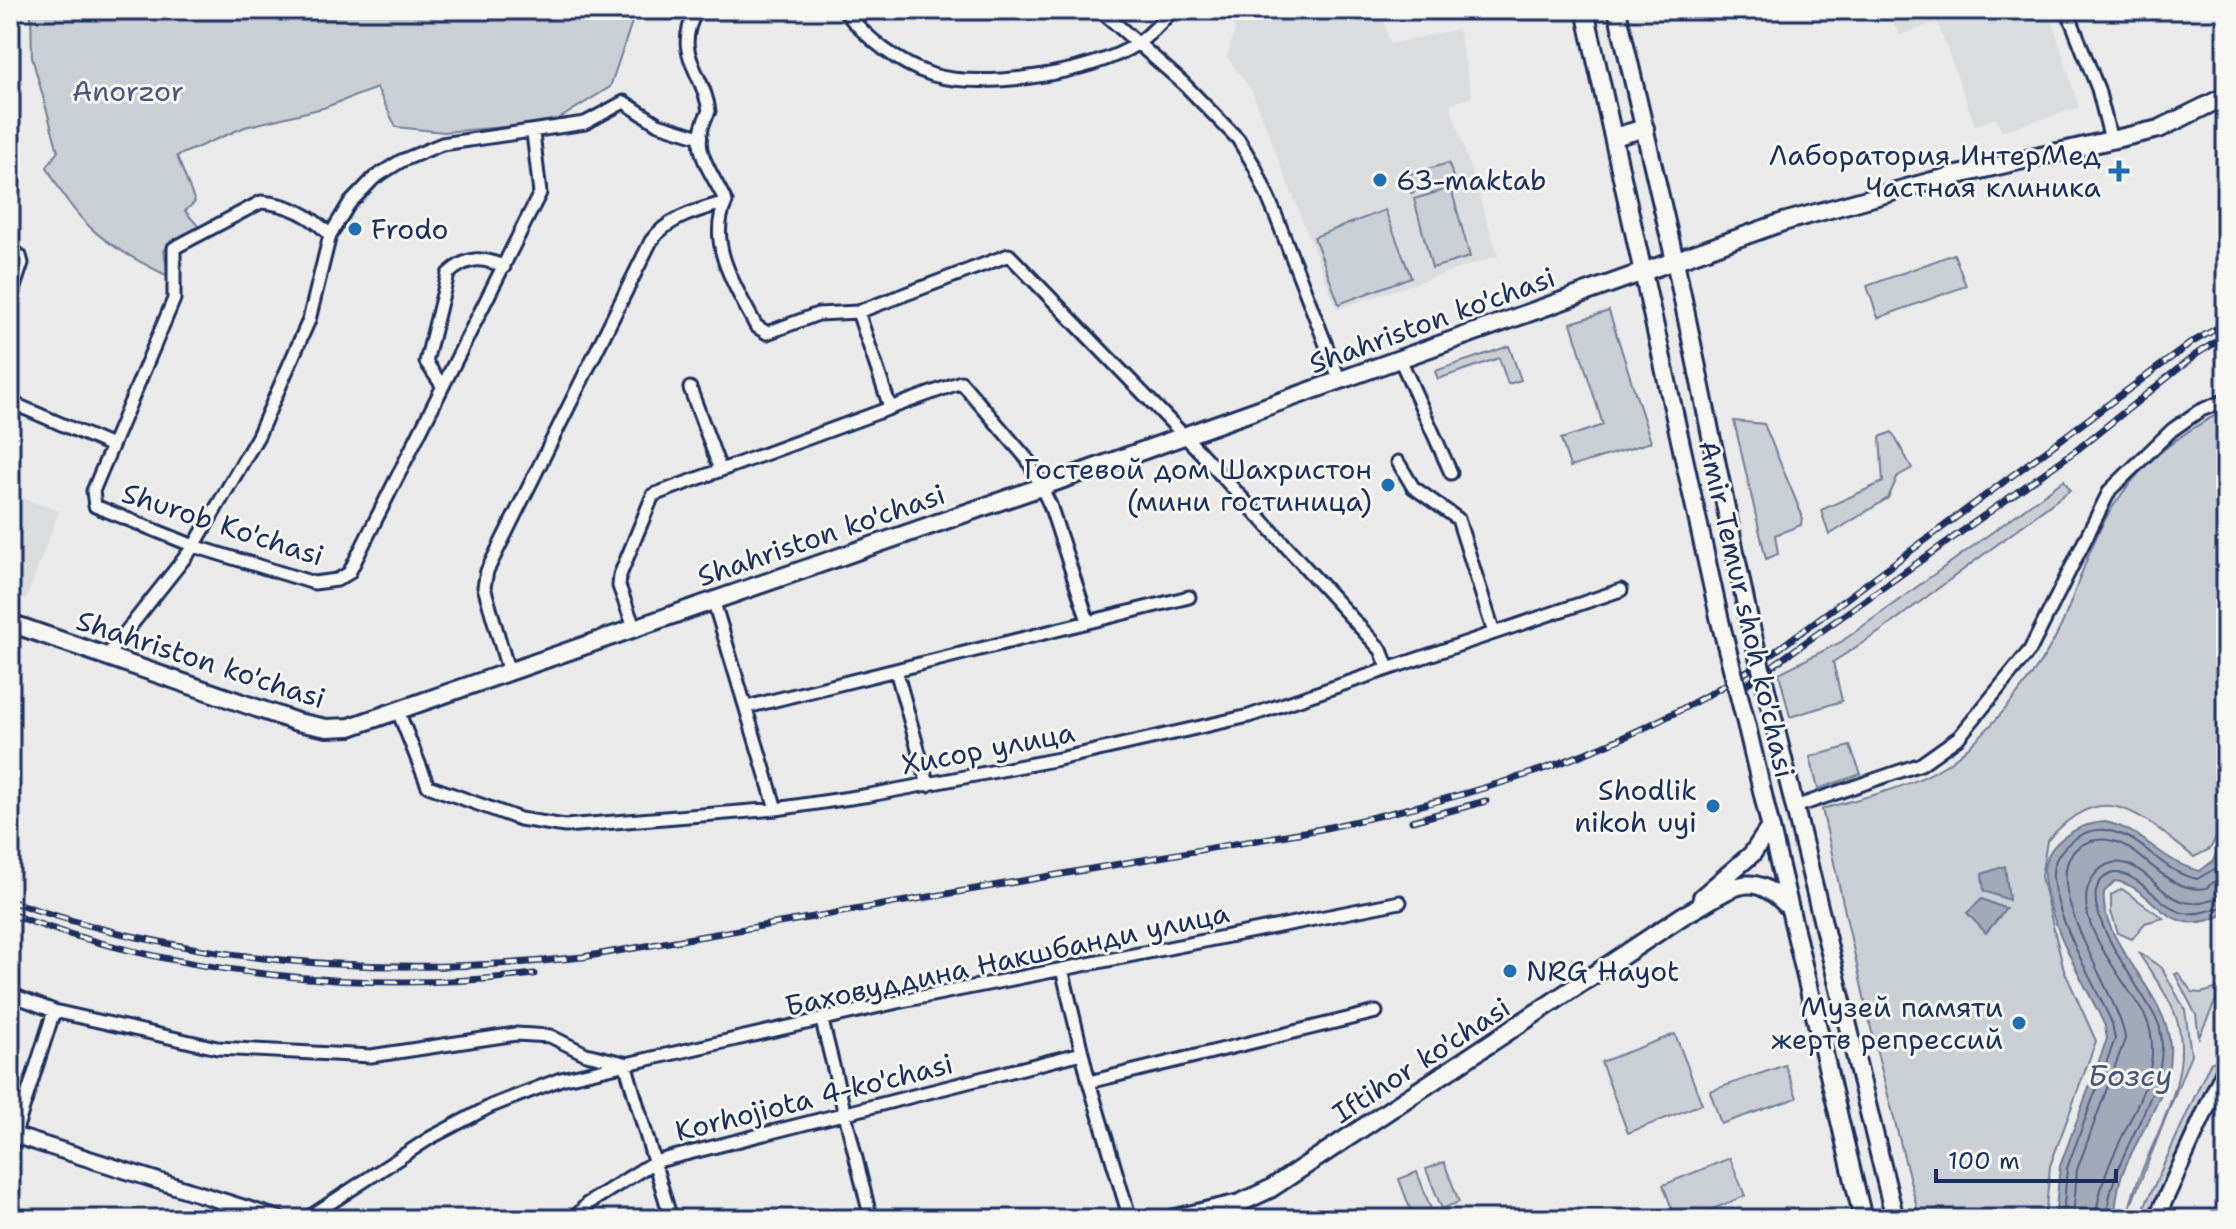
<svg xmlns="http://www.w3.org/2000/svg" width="2236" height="1229" viewBox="0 0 2236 1229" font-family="'Shantell Sans',sans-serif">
	<rect width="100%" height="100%" fill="#e9eae9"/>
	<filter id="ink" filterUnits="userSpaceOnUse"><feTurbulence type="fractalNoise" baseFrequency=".0125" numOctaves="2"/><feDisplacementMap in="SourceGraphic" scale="16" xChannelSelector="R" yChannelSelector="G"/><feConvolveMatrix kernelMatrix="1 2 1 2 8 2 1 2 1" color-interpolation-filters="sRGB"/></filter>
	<g filter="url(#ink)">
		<!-- built -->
		<path fill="#dadcde" d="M 1223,10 L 1381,10 L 1390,44 L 1458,29 L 1472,97 L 1450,104 L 1498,256 L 1337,309 L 1252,91 L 1227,57 L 1235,29 Z
			M 1885,10 L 2049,10 L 2079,108 L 2001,131 L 1996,118 L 1975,125 L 1937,22 L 1900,35 Z
			M 10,494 L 59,511 L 26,599 L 10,593 Z"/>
		<!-- green -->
		<path fill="#caced5" stroke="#727e9a" stroke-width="2" d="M 31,10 L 636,10 L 610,87 L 552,123 L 444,132 L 396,127 L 377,88 L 323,108 L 245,127 L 177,156 L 195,202 L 185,211 L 199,227 L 164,250 L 168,276 C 108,247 78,227 47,167 L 58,151 L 32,57 Z
			M 1449,163 L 1454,181 L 1411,193 L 1406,175 Z
			M 1451,188 L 1470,257 L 1432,268 L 1414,199 Z
			M 1385,210 L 1411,277 L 1339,304 L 1314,237 Z
			M 1954,254 L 1966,286 L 1878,318 L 1867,286 Z
			M 1609,311 L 1651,442 L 1570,467 L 1561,439 L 1603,425 L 1571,323 Z
			M 1509,346 L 1521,380 L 1508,384 L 1499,358 L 1438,379 L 1435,371 Z
			M 2226,410 L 2226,818 L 2210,849 L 2194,857 C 2141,816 2106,774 2047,841 L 2041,877 L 2064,970 L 2096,1041 L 2050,1166 L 2045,1219 L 1920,1219 L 1873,1037 L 1822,809 C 1863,797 1912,788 1947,764 C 1989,735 2041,670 2062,624 C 2079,584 2091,538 2116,502 C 2144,461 2182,431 2226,410 Z
			M 1734,421 L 1764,424 L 1802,515 L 1801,525 L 1775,535 L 1778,554 L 1766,559 Z
			M 1892,432 L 1912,468 L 1898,476 L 1888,498 L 1829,535 L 1821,510 L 1883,482 L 1880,437 Z
			M 2064,480 L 2070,490 L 1881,631 L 1833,662 L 1842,701 L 1790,717 L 1779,673 L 1841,642 Z
			M 1850,746 L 1861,774 L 1818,789 L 1810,757 Z
			M 2122,889 L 2163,918 L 2145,923 L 2132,939 L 2118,933 L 2111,912 L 2111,895 Z
			M 2138,952 L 2162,968 L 2185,1010 L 2191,1054 L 2129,1210 C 2143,1147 2198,1083 2176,1017 C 2168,994 2151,973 2138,952 Z
			M 2178,973 L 2192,992 L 2201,993 L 2222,987 L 2199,1037 L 2196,1015 L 2175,974 Z
			M 1675,1034 L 1702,1104 L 1628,1133 L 1601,1062 Z
			M 2215,1061 L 2218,1066 L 2147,1219 L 2139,1219 L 2210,1063 Z
			M 1785,1065 L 1797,1098 L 1721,1124 L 1710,1091 Z
			M 1730,1158 L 1745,1196 L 1688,1219 L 1676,1219 L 1663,1185 Z
			M 1444,1162 L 1459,1202 L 1442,1209 L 1426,1169 Z
			M 1417,1172 L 1432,1212 L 1414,1219 L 1399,1179 Z"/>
		<!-- water -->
		<path fill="#a2aaba" stroke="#6c7995" stroke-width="2" d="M 2105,822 C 2143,829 2163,864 2200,871 L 2213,861 L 2226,831 L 2226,913 C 2165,945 2157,887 2115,881 L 2104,892 C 2098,942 2167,991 2170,1046 C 2173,1092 2136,1135 2121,1177 C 2117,1190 2116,1205 2114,1219 L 2055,1219 L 2060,1166 L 2107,1039 L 2105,1026 C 2085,983 2049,926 2044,878 C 2041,845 2076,824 2105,822 Z
			M 2005,866 L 2009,900 L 1984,891 L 1982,874 Z
			M 1982,899 L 2006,909 L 1986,933 L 1967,913 Z"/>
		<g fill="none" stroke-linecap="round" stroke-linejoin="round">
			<!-- shore -->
			<path stroke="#516083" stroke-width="2" d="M 2063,1219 L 2067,1168 L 2115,1039 L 2112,1023 C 2095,986 2054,915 2053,876 C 2052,861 2062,848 2073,840 C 2085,831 2099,827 2114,832 C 2148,841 2161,872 2197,879 L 2218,867 L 2226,851
				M 2073,1219 L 2077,1170 L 2125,1039 C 2122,996 2019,862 2091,841 C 2136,828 2159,896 2206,888 L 2226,873
				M 2096,1219 C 2099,1156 2155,1097 2152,1047 C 2152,1038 2150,1027 2146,1018 C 2129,984 2065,917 2093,877 C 2097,871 2104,865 2112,863 C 2142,858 2158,896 2185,902 C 2199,906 2212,897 2226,897
				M 2107,1219 C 2108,1152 2174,1093 2160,1028 C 2154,1001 2059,893 2111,874 C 2133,866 2161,908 2184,913 C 2199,916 2212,908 2226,907"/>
			<!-- minor casing -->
			<g stroke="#1b2f5e" stroke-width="17">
				<path id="minor" d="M 697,10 C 671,54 704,71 709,111 C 688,149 709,166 726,202
					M 844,10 C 866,38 898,64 933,75 C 984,90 1093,73 1137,44 C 1150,35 1162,21 1173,10
					M 1100,10 L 1183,83 L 1238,139 L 1255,167 L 1276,216 L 1340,381
					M 2067,10 L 2098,89 L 2111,140
					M 330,235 C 311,215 289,204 261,202 L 174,248 L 174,299 L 93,491 L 95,506 L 194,546 L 314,583 L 337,580 L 349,573 L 540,193 L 533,133
					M 10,248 L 20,256 L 22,263 L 10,300
					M 858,312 L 890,407
					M 1400,359 L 1451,473
					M 441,384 L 426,362 L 448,274 C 466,257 482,256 504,267
					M 690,388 L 720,469
					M 10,402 L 112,446
					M 1398,462 L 1413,487 L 1458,519 L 1494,633
					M 713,599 L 776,809
					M 634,627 L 619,586 L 620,575 L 653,495 L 961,382 L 1028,460 L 1050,505 L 1088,621
					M 106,657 L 194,546 L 258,436 L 309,320 L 330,235 L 349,204 L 374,178 L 401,161 L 442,144 L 585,123 L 624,102 L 658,124 L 697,136
					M 896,670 L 928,785
					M 509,673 L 484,587 L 487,571 L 651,241 C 668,217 699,210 726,202 C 706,243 736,288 756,326 L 767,333 L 818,314 L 858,312 L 1009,255 L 1199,451 L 1381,650 L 1388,668
					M 747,707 L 1189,597
					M 398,711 L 428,786 L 520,819 L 565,826 L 776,809 L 870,795 L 1059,759 L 1249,716 L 1621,590
					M 1795,807 L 1921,764 L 1959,737 L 2030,650 L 2110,490 L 2172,430 L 2199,411 L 2226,400
					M 1062,969 L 1089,1082 L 1130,1219
					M 10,994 L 54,1011 L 217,1048 L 371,1056 L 516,1034 L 550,1036 L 586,1054 L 620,1062
					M 822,1021 L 871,1219
					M 625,1063 L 671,1219
					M 1089,1082 L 1376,1012
					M 10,1149 L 54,1011
					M 306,1219 L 430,1138 L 491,1106 L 561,1079 L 902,1001 L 1400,902
					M 574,1219 L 587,1204 L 654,1162 L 1082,1053"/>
			</g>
			<!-- tertiary casing -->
			<g stroke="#1b2f5e" stroke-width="20">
				<path id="tertiary" d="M 10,1134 L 279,1219
					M 2156,1219 L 2226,1066"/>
			</g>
			<!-- secondary casing -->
			<g stroke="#1b2f5e" stroke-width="22">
				<path id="secondary" d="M 10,623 L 297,722 L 327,728 L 350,727 L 1041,487 L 1783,222 L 1932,181 L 2159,129 L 2226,96
					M 1702,897 L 1752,854 L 1770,827
					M 1171,1219 L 1240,1203 L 1270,1189 L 1684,915 C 1728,893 1749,862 1790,909"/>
			</g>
			<!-- primary casing -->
			<g stroke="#1b2f5e" stroke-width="22">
				<path id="primary" d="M 1585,10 L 1720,621
					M 1617,10 L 1675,261 L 1748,615
					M 1614,137 L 1645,128
					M 1774,722 L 1895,1219
					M 1747,727 L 1863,1219"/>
			</g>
			<!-- minor -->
			<use href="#minor" stroke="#f6f6f2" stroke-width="11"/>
			<!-- tertiary -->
			<use href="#tertiary" stroke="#f6f6f2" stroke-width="14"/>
			<!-- secondary -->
			<use href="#secondary" stroke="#f6f6f2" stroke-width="16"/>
			<!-- primary -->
			<use href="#primary" stroke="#f6f6f2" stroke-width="16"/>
			<!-- rail casing -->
			<g stroke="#1b2f5e" stroke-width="7">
				<path id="rail" d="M 1734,693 L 2078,449 L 2198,353 L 2226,336
					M 1412,821 L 1486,801
					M 10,901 C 196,966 389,978 583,957 L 1321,829 C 1480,794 1616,756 1754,667 L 2191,343 L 2226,323
					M 10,914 C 170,974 365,995 534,974"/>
			</g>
			<!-- rail -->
			<use href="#rail" stroke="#f6f6f2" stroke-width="4" stroke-dasharray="12" stroke-linecap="butt"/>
			<!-- primary-bridge casing -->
			<g stroke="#1b2f5e" stroke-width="22" stroke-linecap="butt">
				<path id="primary-bridge" d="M 1748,615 L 1774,722
					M 1720,621 L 1747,727"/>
			</g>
			<!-- primary-bridge -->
			<use href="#primary-bridge" stroke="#f6f6f2" stroke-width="16"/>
		</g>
	</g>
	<!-- markers -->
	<g fill="#1f6fb2" stroke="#f6f6f2" stroke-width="3">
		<path d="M2115 159h8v8h8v8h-8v8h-8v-8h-8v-8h8z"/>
		<circle cx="1380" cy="180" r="8"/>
		<circle cx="355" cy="229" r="8"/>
		<circle cx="1388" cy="485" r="8"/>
		<circle cx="1713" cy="806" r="8"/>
		<circle cx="1510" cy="971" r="8"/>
		<circle cx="2019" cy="1023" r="8"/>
	</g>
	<g text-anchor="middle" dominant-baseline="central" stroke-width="6" stroke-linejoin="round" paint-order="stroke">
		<!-- park labels -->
		<g font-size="28" fill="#47577c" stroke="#f6f6f2">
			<text x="128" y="91">Anorzor</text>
		</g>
		<!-- poi labels -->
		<g font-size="28" fill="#1b2f5e" stroke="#f6f6f2" text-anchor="end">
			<text x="2101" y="155">Лаборатория ИнтерМед<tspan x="2101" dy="32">Частная клиника</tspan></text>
			<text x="1396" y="180" text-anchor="start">63-maktab</text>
			<text x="371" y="229" text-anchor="start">Frodo</text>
			<text x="1372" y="469">Гостевой дом Шахристон<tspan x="1372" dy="32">(мини гостиница)</tspan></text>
			<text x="1697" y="790">Shodlik<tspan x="1697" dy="32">nikoh uyi</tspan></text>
			<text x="1526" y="971" text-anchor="start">NRG Hayot</text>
			<text x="2003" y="1007">Музей памяти<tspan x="2003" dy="32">жертв репрессий</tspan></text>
		</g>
		<!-- street labels -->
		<g font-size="28" fill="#1b2f5e" stroke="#f6f6f2">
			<text transform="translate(1432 320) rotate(-20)">Shahriston ko'chasi</text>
			<text transform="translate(223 524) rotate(18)">Shurob Ko'chasi</text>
			<text transform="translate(821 535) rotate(-19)">Shahriston ko'chasi</text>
			<text transform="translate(1747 609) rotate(77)">Amir Temur shoh ko'chasi</text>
			<text transform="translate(201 659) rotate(18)">Shahriston ko'chasi</text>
			<text transform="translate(988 748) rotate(-11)">Хисор улица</text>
			<text transform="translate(1007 959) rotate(-12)">Баховуддина Накшбанди улица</text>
			<text transform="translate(1421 1060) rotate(-33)">Iftihor ko'chasi</text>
			<text transform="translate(814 1097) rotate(-14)">Korhojiota 4-ko'chasi</text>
		</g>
		<!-- water labels -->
		<g font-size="30" font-style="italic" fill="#44547a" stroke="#f6f6f2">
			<text x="2130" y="1075">Бозсу</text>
		</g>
	</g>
	<!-- margin -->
	<rect width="2236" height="1229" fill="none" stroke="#f6f6f2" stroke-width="40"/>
	<rect x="20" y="20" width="2196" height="1189" fill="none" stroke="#1b2f5e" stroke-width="3" filter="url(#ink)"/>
	<!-- scale -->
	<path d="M1936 1169v12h180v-12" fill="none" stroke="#1b2f5e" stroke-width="4"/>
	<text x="1948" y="1169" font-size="24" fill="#1b2f5e" stroke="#f6f6f2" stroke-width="6" paint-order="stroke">100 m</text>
</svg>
